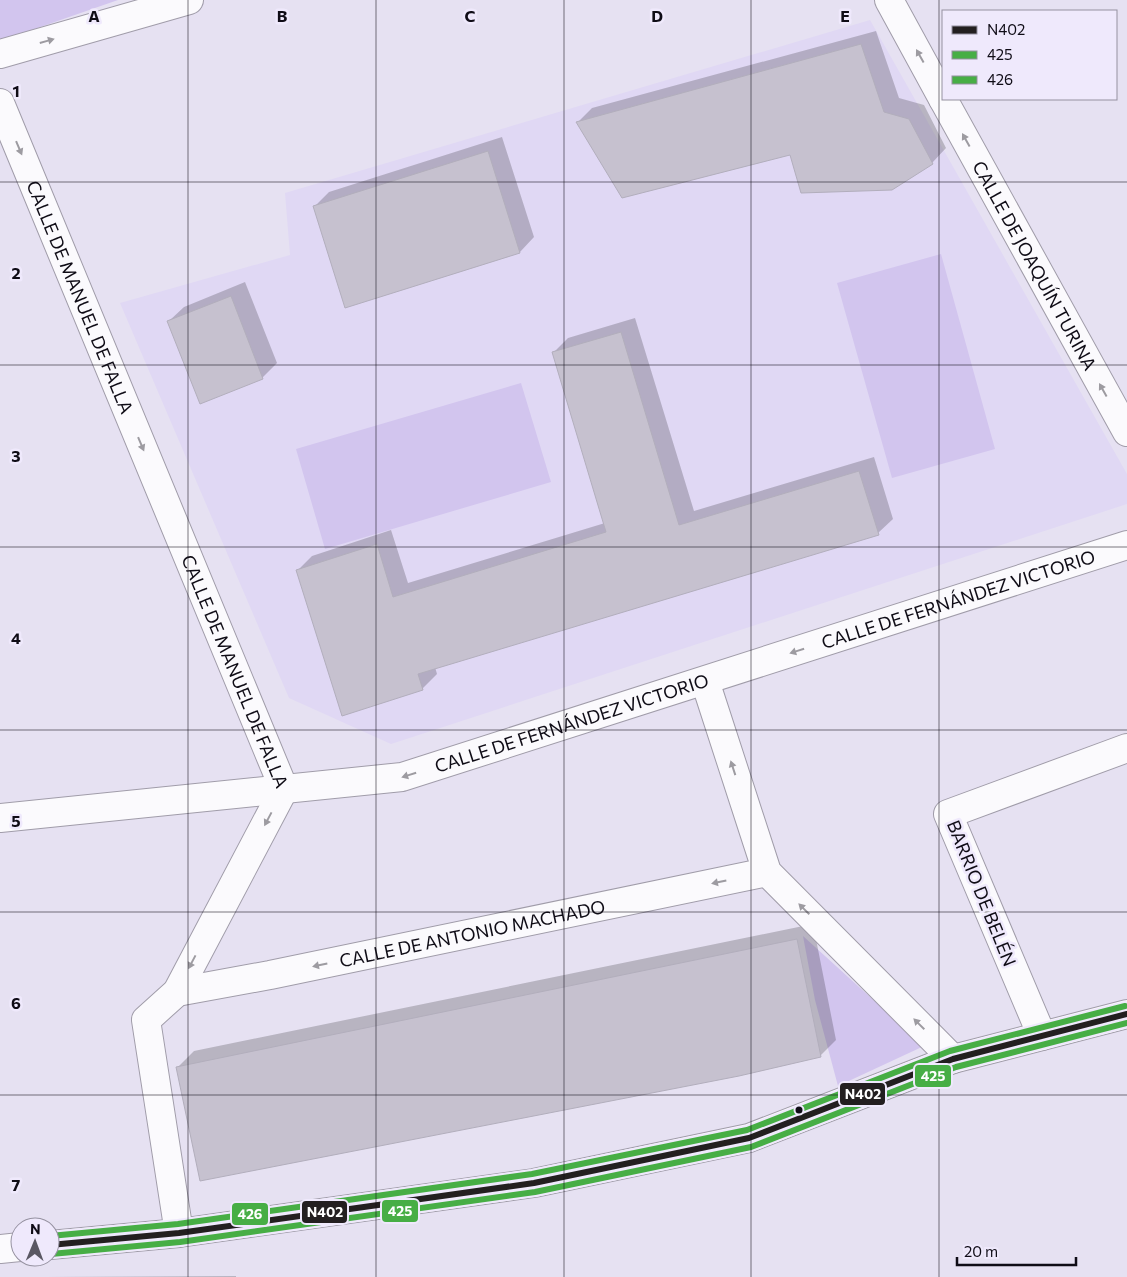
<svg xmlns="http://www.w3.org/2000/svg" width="1127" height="1277" viewBox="0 0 1127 1277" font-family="Commissioner,sans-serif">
	<rect width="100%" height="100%" fill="#e6e1f2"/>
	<!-- built -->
	<path fill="#e0d8f4" d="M 870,20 L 1127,474 L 1127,504 L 391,744 L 289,698 L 120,303 L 290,255 L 285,193 Z"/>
	<!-- green -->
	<path fill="#d2c5ee" d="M 0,0 L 118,0 L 0,41 Z
		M 941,254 L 995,449 L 892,478 L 837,283 Z
		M 521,383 L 551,482 L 325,549 L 296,449 Z
		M 803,936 L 924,1046 L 838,1086 L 815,1000 Z"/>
	<!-- shadow -->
	<path fill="#0003" d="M 876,31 L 899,98 L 924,105 L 946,148 L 932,163 L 791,153 L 578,122 L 592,108 Z
		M 502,137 L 534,237 L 520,252 L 346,306 L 314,207 L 329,192 Z
		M 245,282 L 277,363 L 262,378 L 169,321 L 184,307 Z
		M 635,318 L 694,511 L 874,457 L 893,519 L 878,533 L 435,667 L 437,674 L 422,689 L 298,570 L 312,556 L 391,530 L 408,583 L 605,523 L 553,353 L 568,338 Z
		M 813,924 L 836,1040 L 820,1056 L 178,1067 L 194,1051 Z
		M 236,1276 L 236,1277 L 45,1277 Z"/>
	<!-- building -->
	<path fill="#c6c1cf" stroke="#b2aebc" d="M 861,44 L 884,112 L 909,119 L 933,164 L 892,190 L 801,193 L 790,155 L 622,198 L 576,122 Z
		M 488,151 L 520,253 L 345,308 L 313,206 Z
		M 231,296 L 263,379 L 200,404 L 167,321 Z
		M 621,332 L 679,525 L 859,471 L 879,535 L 418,674 L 423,690 L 342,716 L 296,570 L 377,544 L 393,597 L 606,532 L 552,352 Z
		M 797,939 L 821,1057 L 739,1076 L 200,1181 L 176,1067 Z"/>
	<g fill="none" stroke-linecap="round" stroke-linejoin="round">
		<!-- minor casing -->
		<g stroke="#a09ca9" stroke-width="30">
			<g id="minor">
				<path d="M 889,0 L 943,99"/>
				<path d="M 0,54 L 189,0"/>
				<path id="s1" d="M 943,99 L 1127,432"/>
				<path id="s2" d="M 0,103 L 284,789 L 177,992 L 146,1020 L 179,1233"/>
				<path d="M 705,681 L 767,872 L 953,1059"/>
				<path id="s3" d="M 0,818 L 402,777 L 1127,545"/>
				<path id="s4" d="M 177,992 L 270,975 L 767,872"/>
				<path d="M 1042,1036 L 948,814 L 1127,748"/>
				<path d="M 50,1245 L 179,1233 L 534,1183 L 749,1138 L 953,1059 L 1127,1014"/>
				<path d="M 0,1249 L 20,1247"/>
			</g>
		</g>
		<!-- minor -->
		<use href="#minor" stroke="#fbfafd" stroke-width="28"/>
		<!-- bus-1 casing -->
		<g stroke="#efe9fc" stroke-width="10">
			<path id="bus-1" d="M 50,1245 L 179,1233 L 534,1183 L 749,1138 L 953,1059 L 1127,1014"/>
		</g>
		<!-- bus-2 casing -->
		<g stroke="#efe9fc" stroke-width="10">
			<path id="bus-2" d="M 51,1254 L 180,1242 L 535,1192 L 751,1147 L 956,1067 L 1127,1023"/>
		</g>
		<!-- bus-3 casing -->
		<g stroke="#efe9fc" stroke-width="10">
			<path id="bus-3" d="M 50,1236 L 178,1224 L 532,1174 L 747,1130 L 950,1051 L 1125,1006"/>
		</g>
		<!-- bus-1 -->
		<use href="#bus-1" stroke="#231f20" stroke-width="6"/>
		<!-- bus-2 -->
		<use href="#bus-2" stroke="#47ae45" stroke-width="6"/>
		<!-- bus-3 -->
		<use href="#bus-3" stroke="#47ae45" stroke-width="6"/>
	</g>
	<!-- one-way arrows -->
	<defs><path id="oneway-solid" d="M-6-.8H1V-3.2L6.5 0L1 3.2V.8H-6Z" transform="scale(1.25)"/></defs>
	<g fill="#9d9ba1">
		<use href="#oneway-solid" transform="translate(47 41) rotate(-16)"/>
		<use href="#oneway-solid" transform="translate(920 56) rotate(-119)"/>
		<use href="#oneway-solid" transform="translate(966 140) rotate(-119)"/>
		<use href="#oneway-solid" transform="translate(19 148) rotate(67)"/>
		<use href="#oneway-solid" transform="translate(1103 390) rotate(-119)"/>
		<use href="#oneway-solid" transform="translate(141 444) rotate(67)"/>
		<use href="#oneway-solid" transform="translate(797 651) rotate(162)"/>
		<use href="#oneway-solid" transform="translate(733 768) rotate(-108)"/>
		<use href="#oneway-solid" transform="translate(409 775) rotate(163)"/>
		<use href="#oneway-solid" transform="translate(268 819) rotate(118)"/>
		<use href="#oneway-solid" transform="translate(719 882) rotate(168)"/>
		<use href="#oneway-solid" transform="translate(804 909) rotate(-135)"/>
		<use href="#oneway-solid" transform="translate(192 962) rotate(118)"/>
		<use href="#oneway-solid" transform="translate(320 965) rotate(168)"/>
		<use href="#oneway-solid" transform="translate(919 1024) rotate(-135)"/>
	</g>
	<!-- grid -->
	<path fill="none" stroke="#0f0c16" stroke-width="1" stroke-opacity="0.55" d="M 188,0 L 188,1277M 376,0 L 376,1277M 564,0 L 564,1277M 751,0 L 751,1277M 939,0 L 939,1277M 0,182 L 1127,182M 0,365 L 1127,365M 0,547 L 1127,547M 0,730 L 1127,730M 0,912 L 1127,912M 0,1095 L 1127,1095"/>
	<!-- markers -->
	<circle fill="#0f0c16" stroke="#efe9fc" stroke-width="2" cx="799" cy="1110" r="4.5"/>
	<g text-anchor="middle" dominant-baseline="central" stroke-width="5" stroke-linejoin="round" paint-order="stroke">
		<!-- street labels -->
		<g font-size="18" fill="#0f0c16" stroke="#efe9fc">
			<text stroke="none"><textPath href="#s1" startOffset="190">CALLE DE JOAQUÍN TURINA</textPath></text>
			<text stroke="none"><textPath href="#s2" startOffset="210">CALLE DE MANUEL DE FALLA</textPath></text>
			<text stroke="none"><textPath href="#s3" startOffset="988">CALLE DE FERNÁNDEZ VICTORIO</textPath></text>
			<text stroke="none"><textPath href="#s2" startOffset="615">CALLE DE MANUEL DE FALLA</textPath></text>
			<text stroke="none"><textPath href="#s3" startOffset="582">CALLE DE FERNÁNDEZ VICTORIO</textPath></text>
			<text transform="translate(982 893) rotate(68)">BARRIO DE BELÉN</text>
			<text stroke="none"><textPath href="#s4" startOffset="301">CALLE DE ANTONIO MACHADO</textPath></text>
		</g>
	</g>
	<g font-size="16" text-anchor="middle" font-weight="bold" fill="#0f0c16" stroke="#efe9fc" stroke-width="5" stroke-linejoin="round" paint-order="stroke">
		<text x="94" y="22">A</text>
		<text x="282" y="22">B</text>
		<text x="470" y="22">C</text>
		<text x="657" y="22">D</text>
		<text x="845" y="22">E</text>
		<text x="16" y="97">1</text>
		<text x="16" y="279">2</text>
		<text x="16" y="462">3</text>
		<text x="16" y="644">4</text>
		<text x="16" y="827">5</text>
		<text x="16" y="1009">6</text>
		<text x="16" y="1191">7</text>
	</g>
	<g stroke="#efe9fc" stroke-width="2">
		<rect x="914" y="1064" width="38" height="24" rx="5" fill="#47ae45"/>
		<rect x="839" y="1082" width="47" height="24" rx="5" fill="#231f20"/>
		<rect x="381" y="1199" width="38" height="24" rx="5" fill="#47ae45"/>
		<rect x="301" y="1200" width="47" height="24" rx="5" fill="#231f20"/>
		<rect x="231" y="1202" width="38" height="24" rx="5" fill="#47ae45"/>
	</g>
	<g font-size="14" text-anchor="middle" font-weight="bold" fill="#fff">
		<text x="933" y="1081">425</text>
		<text x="863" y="1099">N402</text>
		<text x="400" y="1216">425</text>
		<text x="325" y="1217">N402</text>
		<text x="250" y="1219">426</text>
	</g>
	<!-- legend -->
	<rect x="942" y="10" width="175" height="90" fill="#efe9fc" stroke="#9591a0"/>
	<rect x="952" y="26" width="25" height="8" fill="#231f20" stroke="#9591a0"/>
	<text x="987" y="35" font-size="15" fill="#0f0c16">N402</text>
	<rect x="952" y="51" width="25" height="8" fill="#47ae45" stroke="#9591a0"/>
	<text x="987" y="60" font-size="15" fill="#0f0c16">425</text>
	<rect x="952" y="76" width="25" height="8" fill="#47ae45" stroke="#9591a0"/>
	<text x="987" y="85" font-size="15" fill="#0f0c16">426</text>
	<!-- north arrow -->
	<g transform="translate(35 1242) rotate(1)"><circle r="24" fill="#efe9fc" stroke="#9591a0"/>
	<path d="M0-4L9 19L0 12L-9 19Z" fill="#5a5763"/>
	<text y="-8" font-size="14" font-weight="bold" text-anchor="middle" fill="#0f0c16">N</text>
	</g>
	<!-- scale -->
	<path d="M957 1257v8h119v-8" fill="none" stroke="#0f0c16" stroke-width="2.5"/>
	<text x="964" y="1257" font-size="15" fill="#0f0c16" stroke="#efe9fc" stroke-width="4" paint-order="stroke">20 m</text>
</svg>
